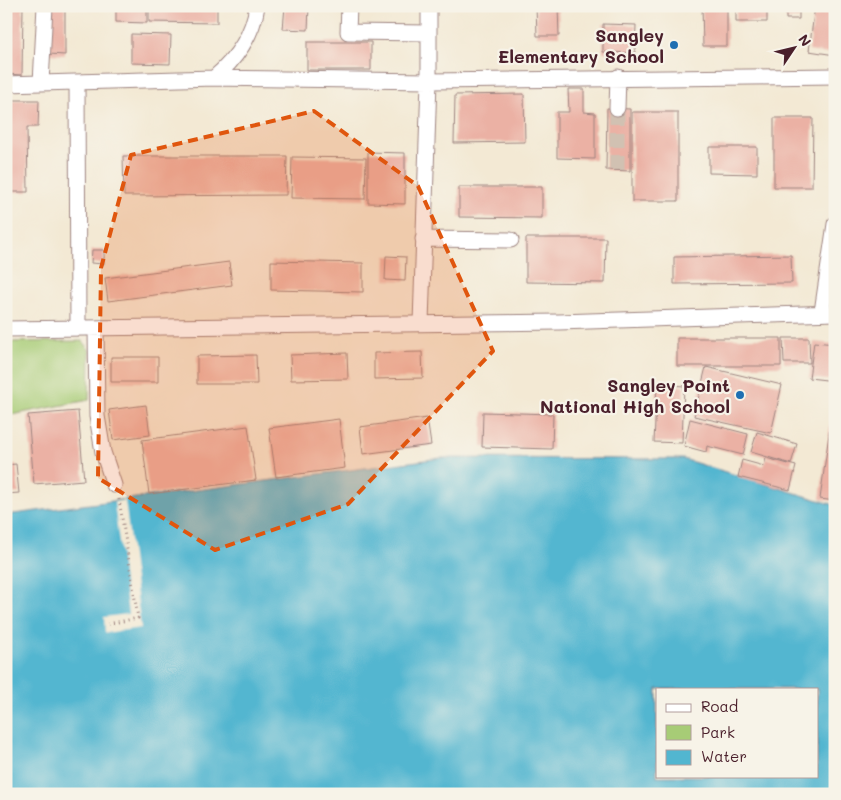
<svg xmlns="http://www.w3.org/2000/svg" width="841" height="800" viewBox="0 0 841 800" font-family="Mali,sans-serif">
	<rect width="100%" height="100%" fill="#f7f3e8"/>
	<filter id="ink" filterUnits="userSpaceOnUse"><feTurbulence type="fractalNoise" baseFrequency=".02" numOctaves="2"/><feDisplacementMap in="SourceGraphic" scale="10" xChannelSelector="R" yChannelSelector="G"/><feConvolveMatrix kernelMatrix="1 2 1 2 8 2 1 2 1" color-interpolation-filters="sRGB"/></filter>
	<filter id="wash" filterUnits="userSpaceOnUse"><feTurbulence type="fractalNoise" baseFrequency=".0096" numOctaves="4" result="noise"/><feDisplacementMap in="SourceGraphic" scale="20" xChannelSelector="R" yChannelSelector="G"/><feGaussianBlur stdDeviation="1.12" result="paint"/><feColorMatrix in="noise" values="0 0 0 0 0 0 0 0 0 0 0 0 0 0 0 0 0 1.4 0 .05"/><feComposite in="paint" operator="in"/></filter>
	<g filter="url(#wash)">
		<rect width="100%" height="100%" fill="#f3e9d4"/>
		<!-- green -->
		<path fill="#a7cc76" stroke="#787650" d="M 83,341 L 90,351 L 89,400 L 6,416 L 6,342 Z"/>
		<!-- water -->
		<path fill="#52b6d0" stroke="#4e6a7e" fill-rule="evenodd" d="M 441,458 L 683,459 L 835,505 L 835,794 L 6,794 L 6,515 ZM 657,689 L 817,689 L 817,776 L 657,776 Z"/>
		<!-- pier -->
		<path fill="#f3e9d4" d="M 125,500 L 141,628 L 105,633 L 104,617 L 128,614 L 114,502 Z"/>
		<g id="blocks">
			<!-- building -->
			<path fill="#ebb1a4" d="M 6,6 L 23,6 L 22,75 L 6,74 Z
				M 49,6 L 65,6 L 65,55 L 49,54 Z
				M 116,6 L 147,6 L 147,23 L 116,22 Z
				M 149,6 L 217,6 L 217,23 L 149,22 Z
				M 285,6 L 309,6 L 308,30 L 283,29 Z
				M 536,6 L 558,6 L 559,36 L 537,36 Z
				M 702,6 L 727,6 L 727,46 L 703,46 Z
				M 736,6 L 767,6 L 767,22 L 736,22 Z
				M 786,6 L 799,6 L 799,19 L 786,19 Z
				M 815,6 L 835,6 L 835,55 L 809,51 Z
				M 603,24 L 636,25 L 635,53 L 603,52 Z
				M 131,34 L 171,35 L 170,64 L 131,63 Z
				M 307,42 L 371,42 L 371,70 L 307,70 Z
				M 568,89 L 584,89 L 584,112 L 595,113 L 595,159 L 557,158 L 557,112 L 569,112 Z
				M 524,94 L 525,142 L 454,143 L 455,95 Z
				M 6,100 L 39,100 L 38,127 L 27,127 L 28,192 L 6,192 Z
				M 607,108 L 630,109 L 630,171 L 606,170 Z
				M 632,112 L 678,112 L 678,201 L 632,201 Z
				M 774,118 L 813,118 L 812,187 L 774,187 Z
				M 709,147 L 757,147 L 757,174 L 709,173 Z
				M 368,152 L 405,153 L 405,204 L 368,203 Z
				M 123,156 L 287,156 L 286,195 L 124,196 Z
				M 292,157 L 366,158 L 365,199 L 291,198 Z
				M 459,187 L 542,187 L 542,218 L 459,217 Z
				M 526,238 L 606,238 L 605,283 L 526,282 Z
				M 92,250 L 104,250 L 104,264 L 91,263 Z
				M 791,255 L 792,283 L 674,284 L 674,257 Z
				M 386,256 L 406,257 L 405,281 L 385,280 Z
				M 271,261 L 363,263 L 363,292 L 271,290 Z
				M 229,262 L 232,285 L 108,301 L 105,278 Z
				M 677,338 L 781,338 L 781,366 L 677,366 Z
				M 783,338 L 809,338 L 810,363 L 784,363 Z
				M 814,342 L 835,344 L 835,381 L 809,378 Z
				M 422,352 L 423,378 L 374,379 L 374,353 Z
				M 347,353 L 348,379 L 291,380 L 290,355 Z
				M 256,355 L 257,384 L 197,384 L 197,356 Z
				M 111,357 L 158,357 L 158,382 L 111,382 Z
				M 706,367 L 782,385 L 771,433 L 694,416 Z
				M 657,384 L 684,386 L 682,443 L 654,442 Z
				M 834,398 L 835,398 L 835,501 L 820,499 Z
				M 146,405 L 150,435 L 113,440 L 109,410 Z
				M 78,411 L 84,480 L 34,484 L 28,415 Z
				M 483,412 L 553,414 L 552,449 L 482,447 Z
				M 427,418 L 431,445 L 363,454 L 360,427 Z
				M 339,419 L 345,468 L 276,477 L 269,428 Z
				M 690,419 L 748,434 L 743,455 L 707,446 L 706,452 L 684,446 Z
				M 248,426 L 256,480 L 149,494 L 142,440 Z
				M 757,432 L 797,444 L 791,464 L 751,452 Z
				M 766,458 L 796,466 L 790,490 L 738,477 L 742,460 L 764,466 Z
				M 16,464 L 19,493 L 6,494 L 6,465 Z"/>
		</g>
	</g>
	<g filter="url(#ink)">
		<use href="#blocks" fill-opacity="0" stroke="#9e8480" stroke-width="1"/>
		<g fill="none" stroke-linecap="round" stroke-linejoin="round">
			<!-- minor-tunnel -->
			<path stroke="#d1c1b2" stroke-width="15" stroke-dasharray="15 8" stroke-linecap="butt" d="M 617,170 L 617,108"/>
			<!-- minor casing -->
			<g stroke="#9e8480" stroke-width="17">
				<path id="minor" d="M 349,6 L 348,32 L 428,33
					M 214,78 C 235,60 253,35 257,6
					M 77,82 L 78,328
					M 41,83 L 45,6
					M 6,84 L 214,78 L 429,81 L 835,76
					M 617,108 L 618,77
					M 423,239 L 511,240
					M 822,312 L 835,224
					M 421,323 L 429,81 L 429,6
					M 96,328 L 97,416 L 103,452 L 114,485
					M 6,329 L 559,322 L 835,313"/>
			</g>
			<!-- path -->
			<path stroke="#9e8480" stroke-width="3" stroke-dasharray="1 4" stroke-linecap="butt" d="M 108,624 L 138,618 L 119,499"/>
			<!-- minor -->
			<use href="#minor" stroke="#fff" stroke-width="15"/>
		</g>
	</g>
	<!-- marked area -->
	<path fill="#e0560e" fill-opacity="0.2" stroke="#e0560e" stroke-width="4" stroke-dasharray="10 6" stroke-linejoin="round" d="M 314,111 L 418,186 L 493,351 L 348,504 L 215,550 L 98,478 L 101,268 L 131,155 Z"/>
	<!-- markers -->
	<g fill="#1f6fb2" stroke="#f7f3e8" stroke-width="2">
		<circle cx="674" cy="45" r="5"/>
		<circle cx="740" cy="395" r="5"/>
	</g>
	<g text-anchor="middle" dominant-baseline="central" stroke-width="4.5" stroke-linejoin="round" paint-order="stroke">
		<!-- poi labels -->
		<g font-size="18" font-weight="bold" fill="#4a1f2b" stroke="#f7f3e8" text-anchor="end">
			<text x="664" y="35">Sangley<tspan x="664" dy="21">Elementary School</tspan></text>
			<text x="730" y="385">Sangley Point<tspan x="730" dy="21">National High School</tspan></text>
		</g>
	</g>
	<!-- margin -->
	<rect width="841" height="800" fill="none" stroke="#f7f3e8" stroke-width="25"/>
	<!-- legend -->
	<rect x="656" y="688" width="162" height="90" fill="#f7f3e8" stroke="#b29e9c"/>
	<rect x="666" y="704" width="25" height="8" fill="#ffffff" stroke="#b29e9c"/>
	<text x="701" y="712" font-size="15" fill="#4a1f2b">Road</text>
	<rect x="666" y="725" width="25" height="15" fill="#a7cc76" stroke="#b29e9c"/>
	<text x="701" y="738" font-size="15" fill="#4a1f2b">Park</text>
	<rect x="666" y="750" width="25" height="15" fill="#52b6d0" stroke="#b29e9c"/>
	<text x="701" y="762" font-size="15" fill="#4a1f2b">Water</text>
	<!-- north arrow -->
	<g transform="translate(794 48) rotate(55)" stroke="#f7f3e8" stroke-width="4" paint-order="stroke">
	<path d="M0-4L9 19L0 12L-9 19Z" fill="#4a1f2b"/>
	<text y="-8" font-size="14" font-weight="bold" text-anchor="middle" fill="#4a1f2b">N</text>
	</g>
</svg>
